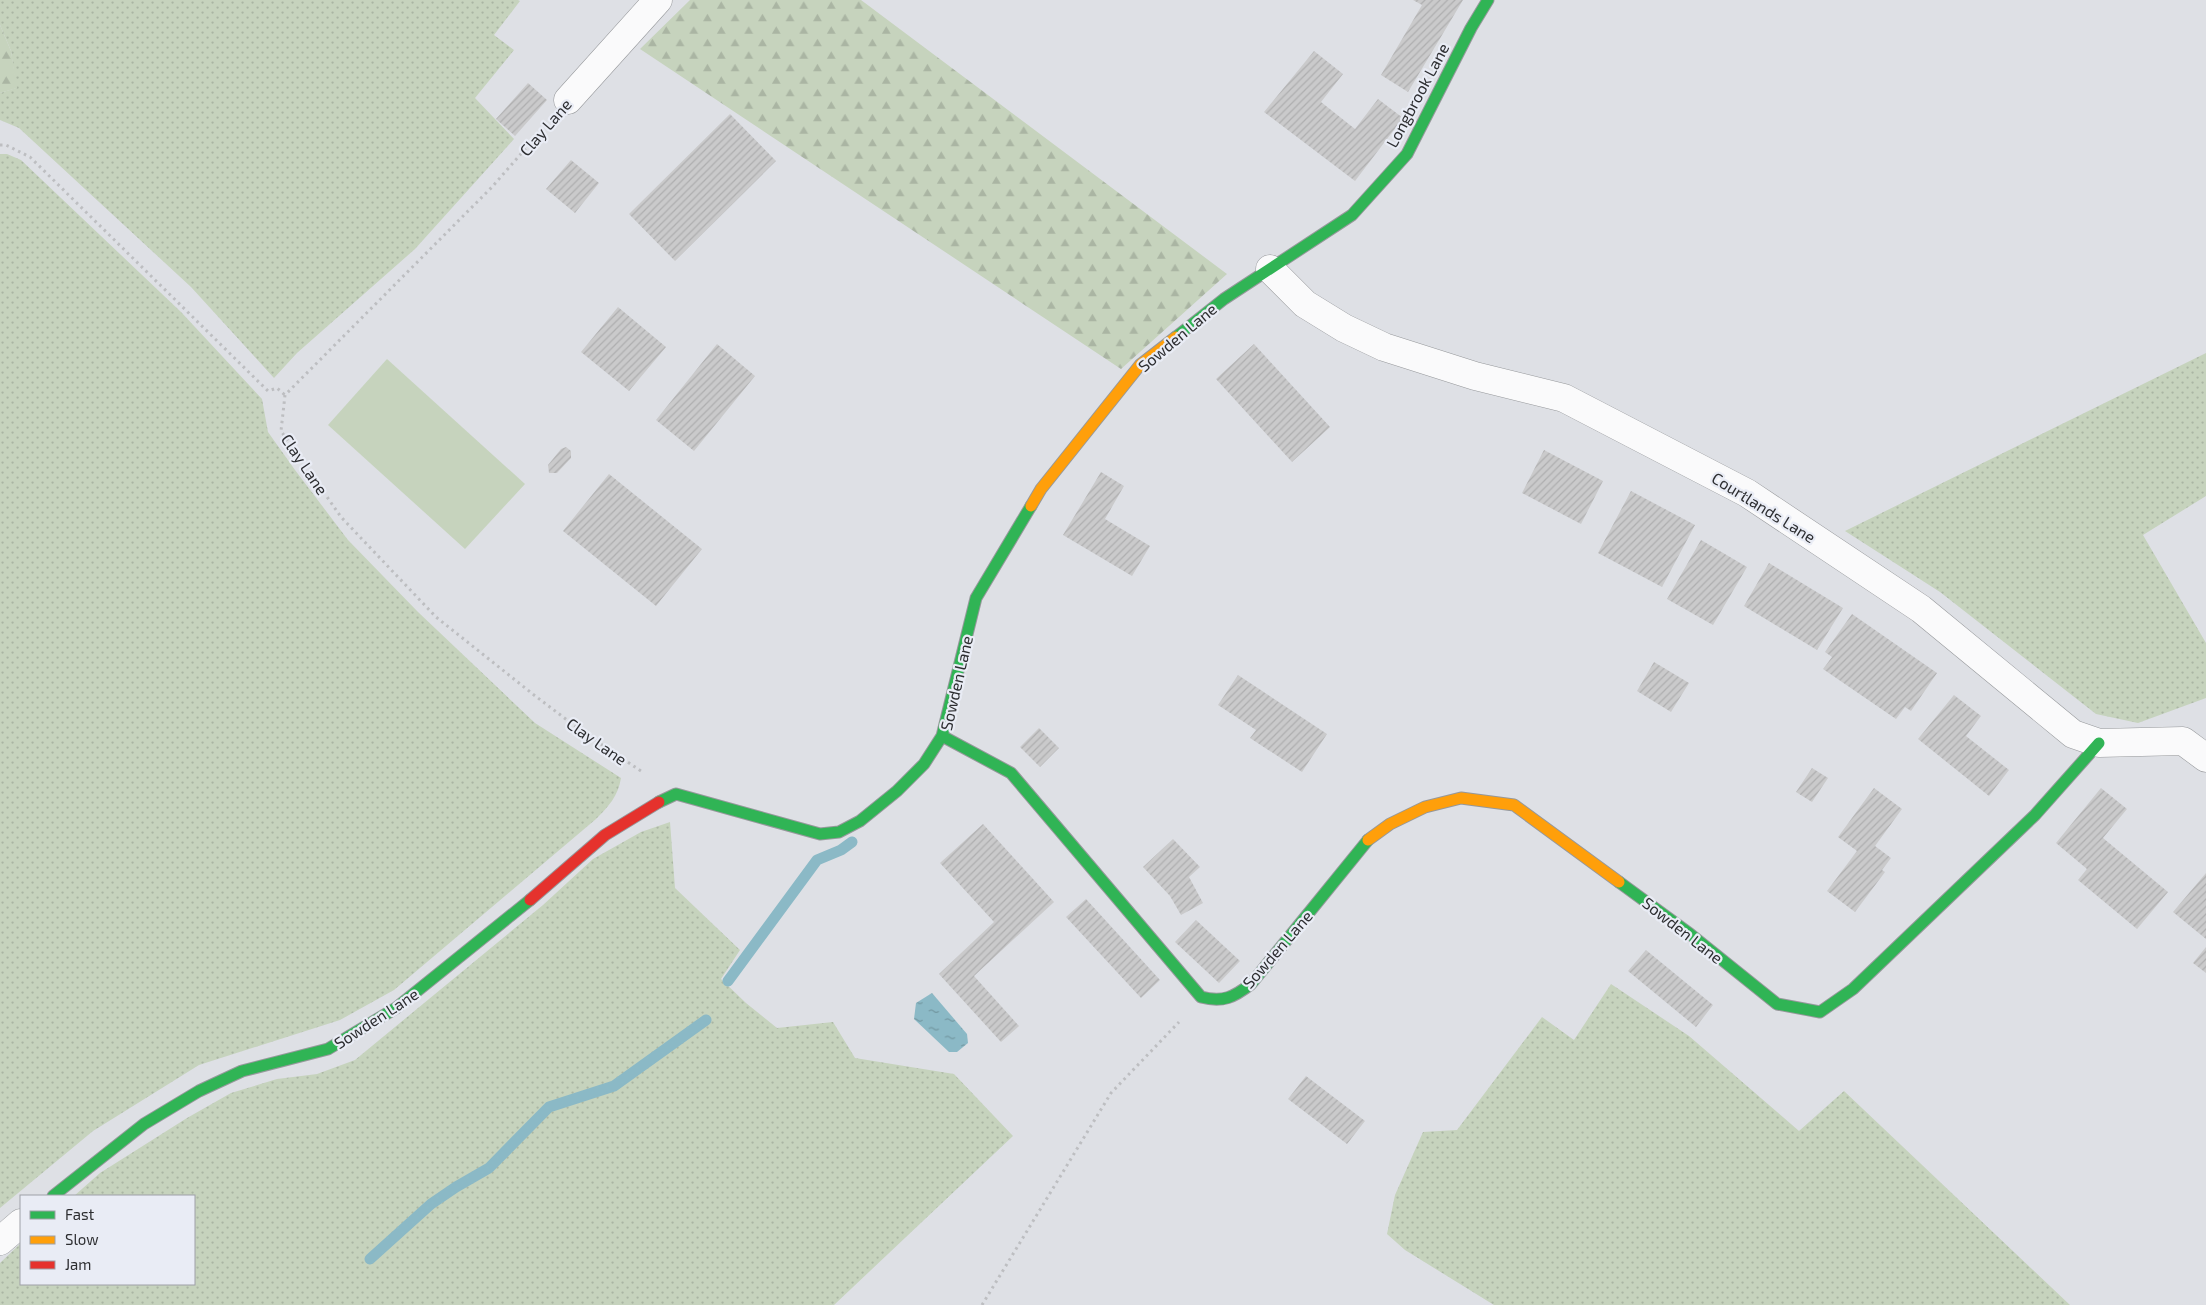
<svg xmlns="http://www.w3.org/2000/svg" width="2206" height="1305" viewBox="0 0 2206 1305" font-family="'Exo 2',sans-serif">
	<defs>
		<pattern id="grass-dots" width="8" height="8" patternUnits="userSpaceOnUse" patternTransform="scale(1.25)"><rect width="8" height="8" fill="#c6d3bd"/><path d="M2 2h.1M6 6h.1" fill="none" stroke="#aab5a3" stroke-width="1.8" stroke-linecap="round"/></pattern>
		<pattern id="forest-firs" width="22" height="20" patternUnits="userSpaceOnUse" patternTransform="scale(1.25)"><rect width="22" height="20" fill="#c6d3bd"/><path d="M5 1l3.5 6h-7zM16 11l3.5 6h-7z" fill="#aab5a3"/></pattern>
		<pattern id="water-ripples" width="26" height="14" patternUnits="userSpaceOnUse" patternTransform="scale(1.25)"><rect width="26" height="14" fill="#8bb9c6"/><path d="M2 4q2-2 4 0t4 0M15 11q2-2 4 0t4 0" fill="none" stroke="#7297a1"/></pattern>
		<pattern id="building-hatch" width="6" height="6" patternUnits="userSpaceOnUse" patternTransform="scale(1.25)"><rect width="6" height="6" fill="#cacacb"/><path d="M-1 1l2-2M0 6l6-6M5 7l2-2" fill="none" stroke="#aeaeaf"/></pattern>
	</defs>
	<rect width="100%" height="100%" fill="#dee0e5"/>
	<!-- grass -->
	<path fill="url(#grass-dots)" d="M 0,0 L 518,0 L 520,1 L 494,35 L 514,50 L 475,98 L 514,139 L 415,249 L 297,353 L 274,378 L 191,287 L 19,128 L 0,120 L 0,93 L 16,88 L 11,51 L 0,25 Z
		M 0,154 L 7,154 L 21,160 L 181,312 L 262,399 L 268,432 L 295,470 L 348,540 L 418,612 L 535,723 L 621,778 C 618,796 609,806 596,819 L 394,990 L 340,1020 L 199,1065 L 93,1131 L 0,1208 Z
		M 2206,353 L 2206,496 L 2143,535 L 2206,643 L 2206,698 L 2138,723 L 2096,714 L 1940,592 L 1845,531 Z
		M 670,822 L 675,888 L 740,950 L 721,979 L 746,1003 L 777,1028 L 833,1022 L 855,1058 L 954,1074 L 1013,1136 L 834,1305 L 0,1305 L 0,1263 L 21,1243 L 21,1284 L 194,1284 L 194,1196 L 74,1196 L 100,1173 L 187,1118 L 231,1093 L 277,1079 L 317,1074 L 355,1060 L 543,905 L 593,859 L 641,832 Z
		M 1611,984 L 1689,1036 L 1799,1131 L 1844,1091 L 2070,1305 L 1494,1305 L 1405,1250 L 1387,1234 L 1395,1195 L 1423,1132 L 1457,1130 L 1542,1017 L 1574,1040 Z"/>
	<!-- forest -->
	<path fill="url(#forest-firs)" d="M 690,0 L 861,0 L 1227,274 L 1121,369 L 640,49 Z
		M 0,25 L 11,51 L 17,88 L 0,93 Z"/>
	<!-- garden -->
	<path fill="#c6d3bd" d="M 387,359 L 525,484 L 465,549 L 328,425 Z"/>
	<!-- water -->
	<path fill="url(#water-ripples)" d="M 932,993 L 967,1034 L 968,1043 L 957,1052 L 949,1052 L 914,1019 L 916,1003 Z"/>
	<g fill="none" stroke-linecap="round" stroke-linejoin="round">
		<!-- stream -->
		<path stroke="#8bb9c6" stroke-width="11" d="M 728,981 L 817,860 L 841,850 L 852,842
			M 370,1259 L 431,1204 L 456,1187 L 489,1168 L 549,1107 L 614,1086 L 706,1020"/>
	</g>
	<!-- building -->
	<path fill="url(#building-hatch)" d="M 1413,0 L 1463,0 L 1408,92 L 1381,75 L 1422,5 Z
		M 1314,51 L 1343,74 L 1321,102 L 1355,129 L 1378,99 L 1403,118 L 1355,181 L 1264,112 Z
		M 528,83 L 547,100 L 515,136 L 496,119 Z
		M 730,114 L 776,161 L 675,261 L 629,214 Z
		M 571,160 L 599,183 L 575,213 L 546,189 Z
		M 618,307 L 666,347 L 629,391 L 581,352 Z
		M 717,344 L 755,376 L 694,451 L 656,420 Z
		M 1254,344 L 1330,427 L 1292,462 L 1216,379 Z
		M 566,447 L 571,451 L 571,458 L 557,473 L 549,473 L 548,465 L 561,449 Z
		M 1544,450 L 1603,481 L 1581,524 L 1522,493 Z
		M 1101,472 L 1124,486 L 1105,519 L 1150,546 L 1132,576 L 1063,535 Z
		M 609,474 L 702,549 L 656,606 L 563,531 Z
		M 1631,491 L 1695,525 L 1662,587 L 1598,553 Z
		M 1701,540 L 1747,567 L 1713,625 L 1667,599 Z
		M 1769,563 L 1843,608 L 1817,650 L 1744,606 Z
		M 1852,614 L 1937,673 L 1911,711 L 1905,707 L 1896,719 L 1823,669 L 1832,657 L 1825,652 Z
		M 1654,662 L 1689,683 L 1671,712 L 1637,691 Z
		M 1238,675 L 1327,734 L 1302,772 L 1250,738 L 1256,730 L 1218,705 Z
		M 1954,695 L 1981,716 L 1966,736 L 2009,770 L 1989,796 L 1918,739 Z
		M 1039,728 L 1059,748 L 1040,767 L 1020,747 Z
		M 1812,768 L 1828,778 L 1812,802 L 1796,792 Z
		M 1874,788 L 1902,809 L 1875,846 L 1891,858 L 1882,870 L 1885,872 L 1855,912 L 1827,891 L 1857,851 L 1838,837 Z
		M 2101,788 L 2127,809 L 2103,838 L 2168,892 L 2137,929 L 2078,880 L 2087,869 L 2056,843 Z
		M 983,824 L 1054,902 L 974,976 L 1019,1026 L 1001,1042 L 939,974 L 994,922 L 940,863 Z
		M 1173,839 L 1200,867 L 1189,877 L 1203,903 L 1181,915 L 1170,896 L 1143,867 Z
		M 2206,873 L 2206,939 L 2173,912 Z
		M 1086,899 L 1160,980 L 1141,998 L 1066,917 Z
		M 1196,920 L 1240,961 L 1219,983 L 1175,942 Z
		M 2206,947 L 2206,973 L 2193,963 Z
		M 1646,950 L 1713,1005 L 1696,1027 L 1628,971 Z
		M 1306,1076 L 1365,1121 L 1347,1144 L 1288,1099 Z"/>
	<g fill="none" stroke-linecap="round" stroke-linejoin="round">
		<!-- street casing -->
		<g stroke="#96989b" stroke-width="29">
			<path id="street" d="M 568,100 L 658,0
				M 1270,269 L 1305,304 L 1344,328 L 1384,347 L 1475,376 L 1564,398 L 1747,493 L 1921,609 L 2073,734 L 2099,743 L 2183,741 L 2206,758
				M 0,1241 L 21,1223"/>
		</g>
		<!-- fast casing -->
		<g stroke="#96989b" stroke-width="13">
			<path id="fast" d="M 1176,337 L 1224,299 L 1352,215 L 1407,154 L 1471,28 L 1488,0
				M 942,736 L 1011,773 L 1201,997 C 1223,1003 1234,997 1251,984 L 1368,840
				M 659,802 L 676,794 L 820,834 L 839,832 L 860,821 L 897,791 L 924,764 L 942,736 L 976,598 L 1031,506
				M 1619,882 L 1690,934 L 1777,1004 L 1820,1012 L 1853,989 L 2035,815 L 2099,743
				M 53,1196 L 144,1124 L 199,1091 L 242,1071 L 328,1049 L 396,1008 L 530,900"/>
		</g>
		<!-- slow casing -->
		<g stroke="#96989b" stroke-width="13">
			<path id="slow" d="M 1031,506 L 1041,489 L 1140,365 L 1176,337
				M 1368,840 L 1390,824 L 1425,807 L 1461,798 L 1514,805 L 1619,882"/>
		</g>
		<!-- jam casing -->
		<g stroke="#96989b" stroke-width="13">
			<path id="jam" d="M 530,900 L 605,835 L 659,802"/>
		</g>
		<!-- path -->
		<path stroke="#bdbec1" stroke-width="3" stroke-dasharray="2.5 4" stroke-linecap="butt" d="M 547,124 L 492,187 L 285,395 L 281,431 L 341,517 L 436,617 L 534,695 L 583,732 L 644,773
			M 0,145 L 6,145 L 30,157 L 268,391 L 277,388 L 285,395
			M 982,1305 L 1111,1093 L 1179,1022"/>
		<!-- street -->
		<use href="#street" stroke="#fafafb" stroke-width="28"/>
		<!-- fast -->
		<use href="#fast" stroke="#30b455" stroke-width="11"/>
		<!-- slow -->
		<use href="#slow" stroke="#ff9f0a" stroke-width="11"/>
		<!-- jam -->
		<use href="#jam" stroke="#e5322d" stroke-width="11"/>
	</g>
	<g text-anchor="middle" dominant-baseline="central" stroke-width="4.5" stroke-linejoin="round" paint-order="stroke">
		<!-- street labels -->
		<g font-size="16" fill="#2d2e31" stroke="#e9ecf5">
			<text transform="translate(1417 95) rotate(-62)">Longbrook Lane</text>
			<text transform="translate(545 127) rotate(-49)">Clay Lane</text>
			<text transform="translate(1177 337) rotate(-40)">Sowden Lane</text>
			<text transform="translate(305 464) rotate(56)">Clay Lane</text>
			<text transform="translate(1764 507) rotate(32)">Courtlands Lane</text>
			<text transform="translate(956 683) rotate(-77)">Sowden Lane</text>
			<text transform="translate(597 741) rotate(35)">Clay Lane</text>
			<text transform="translate(1683 930) rotate(38)">Sowden Lane</text>
			<text transform="translate(1277 949) rotate(-49)">Sowden Lane</text>
			<text transform="translate(376 1018) rotate(-33)">Sowden Lane</text>
		</g>
	</g>
	<!-- legend -->
	<rect x="20" y="1195" width="175" height="90" fill="#e9ecf5" stroke="#9ea0a7"/>
	<rect x="30" y="1211" width="25" height="8" fill="#30b455" stroke="#9ea0a7"/>
	<text x="65" y="1220" font-size="15" fill="#2d2e31">Fast</text>
	<rect x="30" y="1236" width="25" height="8" fill="#ff9f0a" stroke="#9ea0a7"/>
	<text x="65" y="1245" font-size="15" fill="#2d2e31">Slow</text>
	<rect x="30" y="1261" width="25" height="8" fill="#e5322d" stroke="#9ea0a7"/>
	<text x="65" y="1270" font-size="15" fill="#2d2e31">Jam</text>
</svg>
